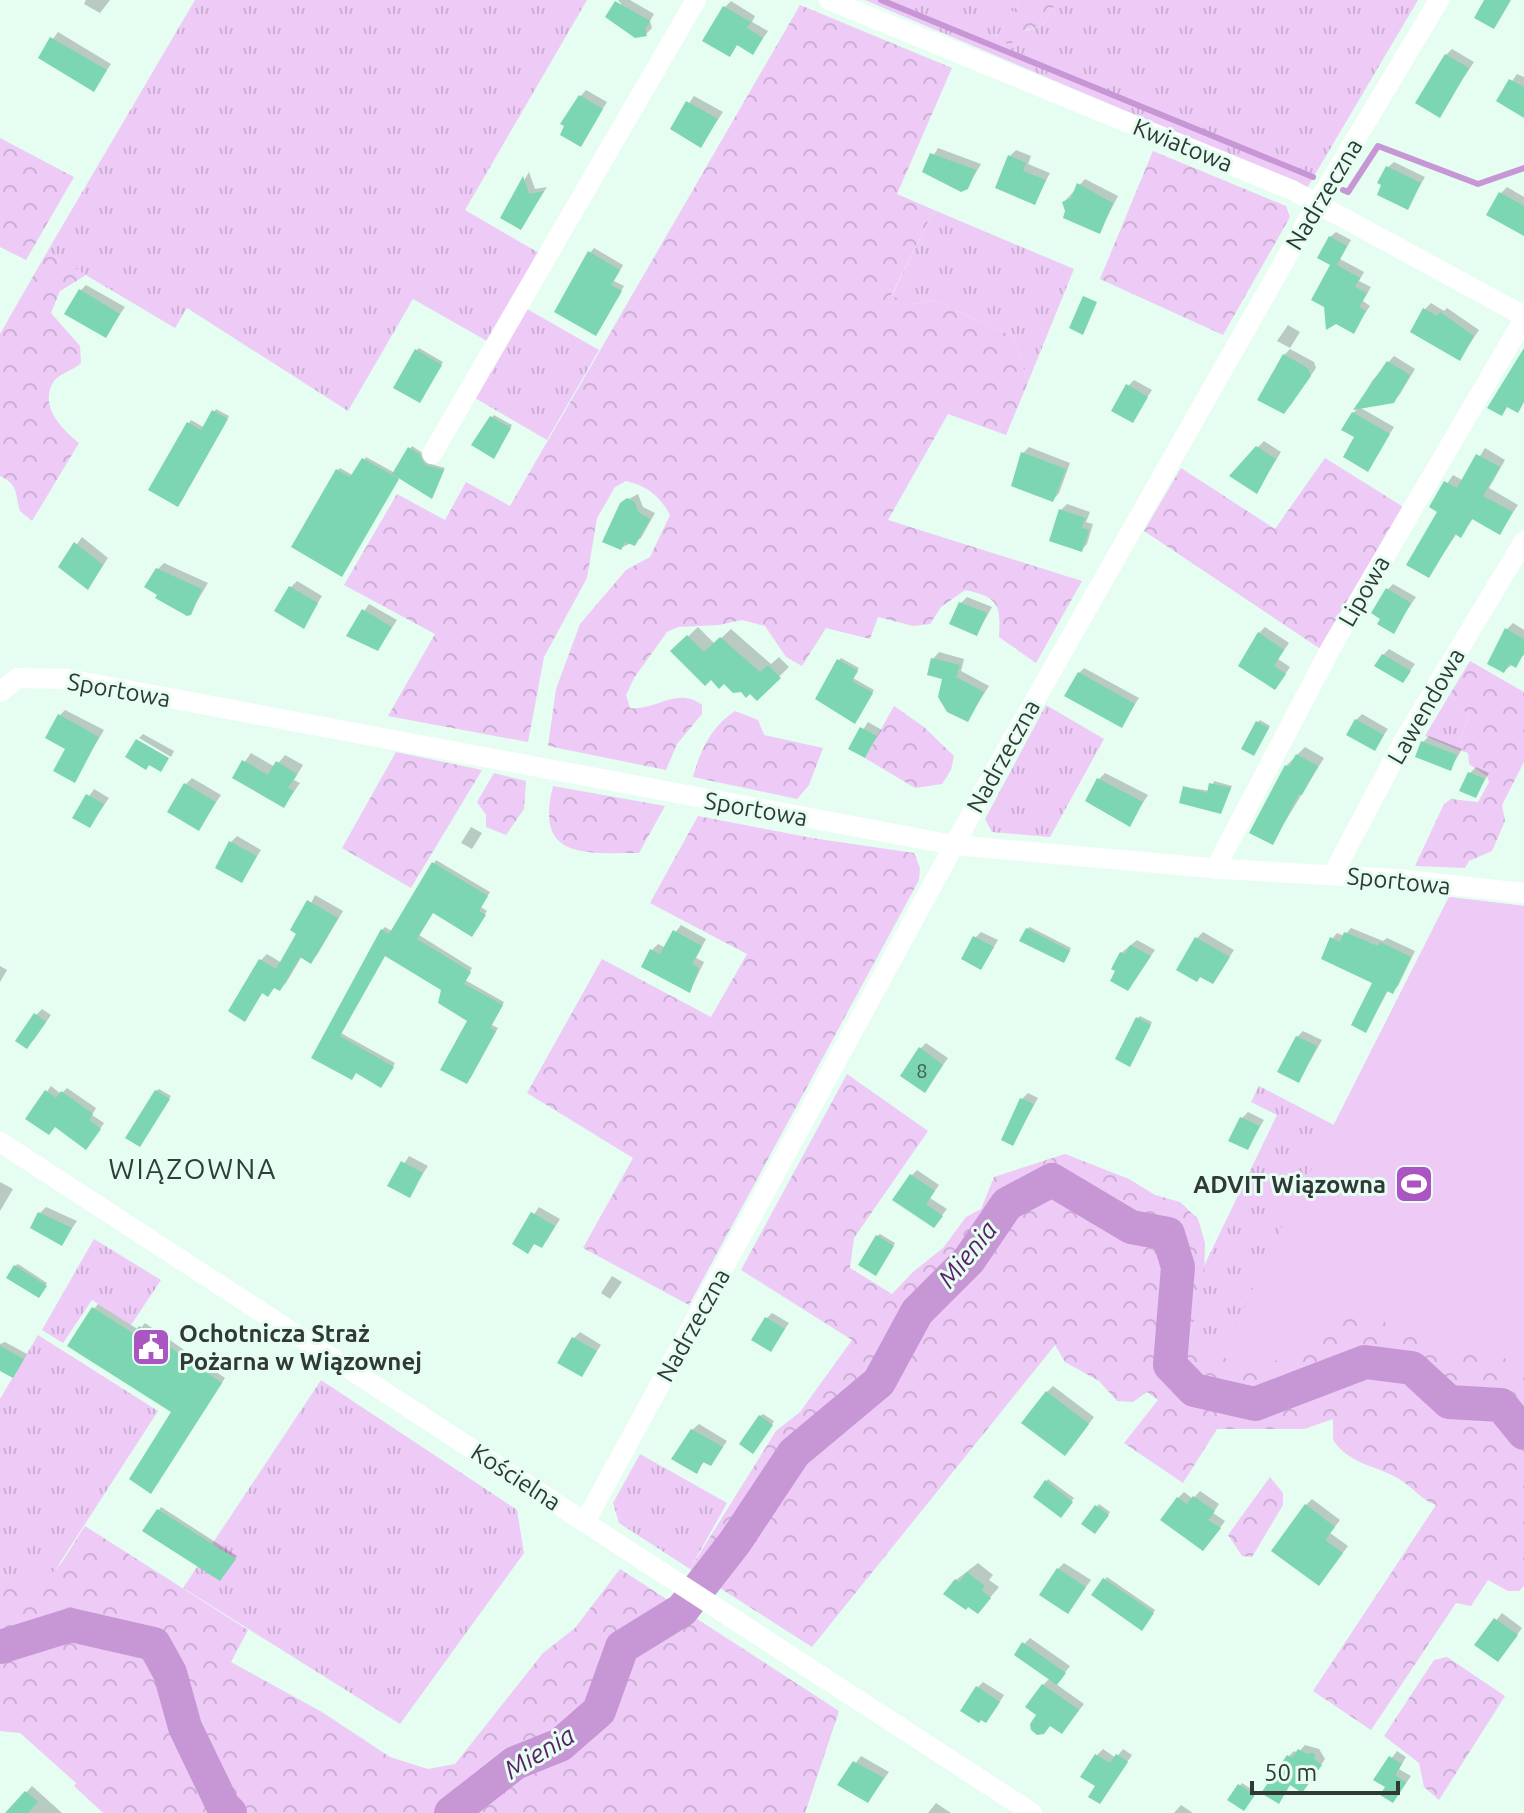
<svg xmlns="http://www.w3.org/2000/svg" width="1524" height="1813" viewBox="0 0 1524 1813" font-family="Ubuntu,sans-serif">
	<defs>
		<pattern id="grass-tufts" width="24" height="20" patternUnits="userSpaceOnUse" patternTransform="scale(2)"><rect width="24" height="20" fill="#edcbf6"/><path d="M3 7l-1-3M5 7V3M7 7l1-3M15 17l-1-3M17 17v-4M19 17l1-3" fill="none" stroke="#ccafd4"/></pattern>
		<pattern id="forest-crowns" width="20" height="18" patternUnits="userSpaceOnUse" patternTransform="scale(2)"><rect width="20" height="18" fill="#edcbf6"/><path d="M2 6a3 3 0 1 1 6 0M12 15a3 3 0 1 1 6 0" fill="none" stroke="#ccafd4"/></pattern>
	</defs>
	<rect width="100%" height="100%" fill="#e6fdf2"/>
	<!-- grass -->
	<path fill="url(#grass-tufts)" d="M 195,0 L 587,0 L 465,210 L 539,253 L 487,341 L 413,299 L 348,411 L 187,308 L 175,328 L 47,252 Z
		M 865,0 L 1020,0 L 996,39 L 1042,26 L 1058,0 L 1418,0 L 1307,188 Z
		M 934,210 L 1074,269 L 1028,382 L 1012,336 L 934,300 L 917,304 L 891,297 Z
		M 527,309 L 599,350 L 547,440 L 475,398 Z
		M 1450,694 L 1469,716 L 1456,749 L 1425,736 Z
		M 1046,705 L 1104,739 L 1050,837 L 992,832 L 985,819 Z
		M 1259,1086 L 1334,1125 L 1222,1356 L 1190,1337 L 1204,1266 L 1277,1115 L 1251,1102 Z
		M 94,1239 L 161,1280 L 131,1325 L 92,1300 L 63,1343 L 42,1330 Z
		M 38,1335 L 158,1411 L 52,1575 L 28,1584 L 0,1574 L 0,1399 Z
		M 321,1380 L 517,1510 L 524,1553 L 400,1724 L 183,1588 Z
		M 640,1454 L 727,1503 L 690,1569 L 619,1523 L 613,1503 Z"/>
	<!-- forest -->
	<path fill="url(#forest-crowns)" d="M 1020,0 L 1058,0 L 1042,26 L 1025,30 L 1010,45 L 996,39 Z
		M 800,5 L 952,68 L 897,194 L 934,210 L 891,296 L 917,304 L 934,300 L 1012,336 L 1028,382 L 1006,435 L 948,414 L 888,520 L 1082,581 L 1036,663 L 999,637 C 1001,604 998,597 965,590 L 941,607 L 930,624 L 913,626 L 878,617 L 870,639 L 826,628 L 802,666 L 786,657 L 765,626 L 742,620 L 719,625 L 678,627 L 667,632 L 634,678 L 626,695 L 630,708 C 657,711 676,686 702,705 L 702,714 L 677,744 L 666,770 L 548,746 L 556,689 L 580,624 L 626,570 L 650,557 L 670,515 C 660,496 647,486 626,481 L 615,487 L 597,518 L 587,578 L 544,657 L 528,742 L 388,716 L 435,634 L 344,585 L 397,494 L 445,520 L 466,482 L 510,506 Z
		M 0,138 L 74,177 L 26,260 L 0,247 Z
		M 1153,151 L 1286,206 L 1290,217 L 1223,335 L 1100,279 Z
		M 47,252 L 86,275 L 60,291 L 51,313 L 80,346 L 81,363 C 73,371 60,373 54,381 C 38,406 62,429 79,443 L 32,521 L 20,511 C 15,494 19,485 0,476 L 0,334 Z
		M 1325,458 L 1405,508 L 1322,650 L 1144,531 L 1181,468 L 1275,529 Z
		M 1470,661 L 1524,692 L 1524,762 L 1502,805 L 1505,821 L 1492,851 L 1469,861 L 1465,868 L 1415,866 L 1444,804 L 1451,799 L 1478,802 L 1489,782 L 1487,776 L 1469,764 L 1468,753 L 1456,749 L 1469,716 L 1450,694 Z
		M 894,706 L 924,727 L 954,756 L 951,770 L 942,784 L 915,788 L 865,758 Z
		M 735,711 L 758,720 L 764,735 L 823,748 L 809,785 L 797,799 L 693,777 C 700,750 712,726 735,711 Z
		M 396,752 L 482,770 L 411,888 L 342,848 Z
		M 494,773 L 526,781 L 524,809 L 506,835 L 486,827 L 486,815 L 477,802 Z
		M 553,786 L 665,806 L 639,853 C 585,853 534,860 553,786 Z
		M 698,816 L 812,838 L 914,853 L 920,868 L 919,880 L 689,1305 L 583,1248 L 633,1158 L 527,1093 L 602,959 L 711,1017 L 747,954 L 650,903 Z
		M 1449,897 L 1524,906 L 1524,1586 L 1519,1591 L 1508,1591 L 1488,1580 L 1471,1606 L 1456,1603 L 1371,1730 L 1313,1691 L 1436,1505 C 1420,1498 1417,1492 1405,1483 C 1381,1465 1351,1467 1333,1440 L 1333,1419 L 1304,1429 L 1217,1429 L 1183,1483 L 1124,1443 L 1158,1400 L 1147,1392 L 1133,1402 L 1117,1401 L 1099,1381 L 1065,1362 L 1055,1345 L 812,1647 L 690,1569 L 776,1431 L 800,1412 L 852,1340 L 741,1270 L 847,1074 L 928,1131 L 854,1238 L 850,1268 L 892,1294 L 913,1272 L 943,1248 L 966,1217 L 981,1209 L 994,1177 L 1065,1154 L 1129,1179 L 1155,1195 L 1180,1202 L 1198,1219 L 1205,1243 L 1204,1282 L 1190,1336 L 1222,1355 L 1274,1243 Z
		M 1270,1477 L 1283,1493 L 1283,1505 L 1252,1557 L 1242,1556 L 1228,1535 Z
		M 85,1526 L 248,1630 L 231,1662 L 322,1712 L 390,1757 L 428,1769 L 455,1764 L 543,1653 L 575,1628 L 620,1569 L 839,1711 L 805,1813 L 103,1813 L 74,1786 L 76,1783 L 20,1733 L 0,1731 L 0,1574 C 54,1593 58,1566 85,1526 Z
		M 1447,1657 L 1505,1696 L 1439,1800 L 1424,1787 L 1419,1763 L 1384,1736 L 1434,1660 Z"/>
	<!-- garden -->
	<path fill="#edcbf6" d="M 1449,897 L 1524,906 L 1524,1375 C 1495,1342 1471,1351 1434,1344 C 1408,1339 1379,1317 1355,1306 L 1278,1360 L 1245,1369 L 1222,1356 L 1274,1243 Z"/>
	<!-- shadow -->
	<path fill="#0003" d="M 86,0 L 110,0 L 100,13 L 84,4 Z
		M 618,0 L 630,0 L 654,14 L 650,21 L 652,28 L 646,34 Z
		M 731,1 L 755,16 L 752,22 L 768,31 L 753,53 L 738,44 L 730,54 L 725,7 Z
		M 58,32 L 111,64 L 94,89 L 40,57 Z
		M 1452,49 L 1474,62 L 1439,115 L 1446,55 Z
		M 1517,74 L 1524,77 L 1524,115 L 1499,100 Z
		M 586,90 L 607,102 L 580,145 L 580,97 Z
		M 694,96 L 723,112 L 701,145 L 672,128 Z
		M 938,148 L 981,164 L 967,188 L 924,171 Z
		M 1016,150 L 1031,156 L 1028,164 L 1050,173 L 1035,202 L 1010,156 Z
		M 1394,162 L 1425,177 L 1407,208 L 1387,168 Z
		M 529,172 L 535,189 L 547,187 L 521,228 L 503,217 Z
		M 1085,179 L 1118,196 L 1100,231 L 1068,211 L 1064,202 Z
		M 1507,187 L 1524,197 L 1524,234 L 1501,193 Z
		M 1336,232 L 1351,240 L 1340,259 L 1364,272 L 1359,281 L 1371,287 L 1363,301 L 1370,306 L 1353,331 L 1333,264 L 1330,237 Z
		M 594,248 L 623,265 L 614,281 L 624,286 L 600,329 L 590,253 Z
		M 86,285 L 125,307 L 105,336 L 80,291 Z
		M 1431,303 L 1444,311 L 1447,308 L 1479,330 L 1460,358 L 1425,309 Z
		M 1288,325 L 1300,332 L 1290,348 L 1277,341 Z
		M 419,348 L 443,362 L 422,398 L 417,350 Z
		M 1290,349 L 1314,362 L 1316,368 L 1290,406 L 1284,355 Z
		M 1394,356 L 1415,369 L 1400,394 L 1393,401 L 1357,407 L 1372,381 Z
		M 1134,380 L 1152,390 L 1132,420 L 1128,386 Z
		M 1359,407 L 1394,427 L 1368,469 L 1353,413 Z
		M 216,409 L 229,416 L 181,502 L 151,489 L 189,423 L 191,420 L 205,428 Z
		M 494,415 L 512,425 L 496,454 L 492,417 Z
		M 1264,441 L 1281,452 L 1257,491 L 1258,447 Z
		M 412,446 L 421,452 L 427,463 L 445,468 L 434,494 L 432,496 L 400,476 L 344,572 L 338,470 L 340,468 L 354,476 L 366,457 L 395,473 Z
		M 1029,447 L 1070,463 L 1059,493 L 1053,500 L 1023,453 Z
		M 1485,448 L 1505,460 L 1489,488 L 1518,505 L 1500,532 L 1474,517 L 1461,535 L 1457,533 L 1429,576 L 1440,511 L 1432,506 L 1453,475 L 1464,481 Z
		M 638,494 L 643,507 L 655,513 L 641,538 L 621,548 L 623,502 Z
		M 1067,504 L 1090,512 L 1086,522 L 1093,524 L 1087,544 L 1081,550 L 1061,510 Z
		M 82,537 L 108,558 L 93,581 L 61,567 Z
		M 164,563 L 208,583 L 193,608 L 158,569 Z
		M 297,581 L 322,596 L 304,626 L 291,587 Z
		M 1393,584 L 1416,597 L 1393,631 L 1387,590 Z
		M 967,597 L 992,607 L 977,634 L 961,603 Z
		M 369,604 L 397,620 L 378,649 L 348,635 Z
		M 1513,623 L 1524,630 L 1524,655 L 1504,671 L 1507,629 Z
		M 698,627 L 715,644 L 731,629 L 771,664 L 779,657 L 789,667 L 757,698 L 750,691 L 724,682 L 673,651 Z
		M 1265,627 L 1289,643 L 1278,659 L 1290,667 L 1280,682 L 1259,633 Z
		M 1389,649 L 1415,664 L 1403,681 L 1383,655 Z
		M 939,652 L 964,659 L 961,671 L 989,686 L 968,719 L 933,659 Z
		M 841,658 L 859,668 L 853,678 L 874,690 L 858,719 L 839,660 Z
		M 1084,668 L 1139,698 L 1121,725 L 1079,673 Z
		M 65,710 L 104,730 L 74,780 L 59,716 Z
		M 1362,714 L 1388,729 L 1374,749 L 1356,720 Z
		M 1260,720 L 1270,726 L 1256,751 L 1258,722 Z
		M 868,722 L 882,730 L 865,755 L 851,748 Z
		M 143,734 L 174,751 L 171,757 L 139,738 Z
		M 1429,736 L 1462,749 L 1451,768 L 1423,742 Z
		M 1305,747 L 1324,758 L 1272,843 L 1286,766 Z
		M 251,753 L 275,767 L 285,755 L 303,765 L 294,780 L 300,783 L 284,806 L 234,777 Z
		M 1476,767 L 1489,773 L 1475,796 L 1470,773 Z
		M 1105,773 L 1148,795 L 1129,824 L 1099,779 Z
		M 192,778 L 221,795 L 199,828 L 186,784 Z
		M 1214,781 L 1232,786 L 1220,812 L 1185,787 L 1210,791 Z
		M 94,789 L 109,798 L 90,826 L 75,817 Z
		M 471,827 L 482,833 L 472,849 L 461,843 Z
		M 237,836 L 261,850 L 242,880 L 231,842 Z
		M 436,860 L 490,892 L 481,907 L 487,911 L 474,931 L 433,911 L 419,935 L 472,968 L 465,980 L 504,1002 L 492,1025 L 498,1028 L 470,1079 L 470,1020 L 444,989 L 386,954 L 341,1033 L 395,1063 L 384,1083 L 314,1057 L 382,930 L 385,927 L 392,931 Z
		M 315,895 L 343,911 L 317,955 L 311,961 L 302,956 L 286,983 L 280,989 L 275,986 L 263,992 L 245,1019 L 261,960 L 267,954 L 282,963 Z
		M 681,925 L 706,939 L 696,958 L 704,962 L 690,991 L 643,966 L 652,950 L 658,944 L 664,947 Z
		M 1030,927 L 1071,948 L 1066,958 L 1027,929 Z
		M 1351,928 L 1383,941 L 1387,938 L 1415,951 L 1398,986 L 1393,991 L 1389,989 L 1366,1030 L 1375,982 L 1332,939 L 1337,933 L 1344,936 Z
		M 981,932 L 998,940 L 981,968 L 975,938 Z
		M 1203,932 L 1234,950 L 1213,982 L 1197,938 Z
		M 1137,940 L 1155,950 L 1133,982 L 1121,953 Z
		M 0,966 L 7,970 L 0,982 Z
		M 42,1009 L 51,1015 L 33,1041 L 36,1015 Z
		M 1140,1016 L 1152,1022 L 1132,1062 L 1137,1019 Z
		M 1303,1031 L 1322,1040 L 1299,1081 L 1297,1037 Z
		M 926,1043 L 948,1058 L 925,1091 L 920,1049 Z
		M 51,1086 L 61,1094 L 67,1088 L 96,1108 L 92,1115 L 104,1123 L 91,1142 L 55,1126 L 28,1118 Z
		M 159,1089 L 171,1096 L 142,1142 L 156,1091 Z
		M 1028,1093 L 1038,1098 L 1013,1143 L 1022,1099 Z
		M 1248,1112 L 1264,1120 L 1247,1148 L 1242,1118 Z
		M 409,1156 L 428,1166 L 409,1195 L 390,1185 Z
		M 917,1170 L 939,1185 L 930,1198 L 947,1209 L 934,1225 L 911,1176 Z
		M 0,1182 L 13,1189 L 0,1211 Z
		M 46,1207 L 77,1221 L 62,1243 L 40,1213 Z
		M 539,1207 L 560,1219 L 547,1240 L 541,1246 L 536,1242 L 528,1251 L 515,1243 Z
		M 880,1234 L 895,1243 L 878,1271 L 877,1236 Z
		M 18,1264 L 47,1283 L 41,1293 L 15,1266 Z
		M 612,1276 L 622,1282 L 610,1299 L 601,1293 Z
		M 98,1304 L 139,1330 L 145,1323 L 225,1378 L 155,1487 L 174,1412 L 94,1309 Z
		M 772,1313 L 789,1323 L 771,1349 L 766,1319 Z
		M 580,1332 L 601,1345 L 581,1375 L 574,1338 Z
		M 5,1342 L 27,1354 L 17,1371 L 0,1368 L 0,1344 Z
		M 1053,1386 L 1094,1417 L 1071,1448 L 1047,1392 Z
		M 763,1414 L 774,1421 L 756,1449 L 760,1416 Z
		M 699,1424 L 727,1441 L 711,1464 L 705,1461 L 696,1471 L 692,1430 Z
		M 1048,1479 L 1074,1498 L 1060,1515 L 1035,1496 Z
		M 1200,1491 L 1219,1504 L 1213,1513 L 1225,1521 L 1209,1543 L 1178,1498 L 1184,1492 L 1193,1499 Z
		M 1312,1499 L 1340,1520 L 1330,1533 L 1348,1546 L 1324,1578 L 1306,1505 Z
		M 1099,1504 L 1110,1512 L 1095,1532 L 1084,1523 Z
		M 161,1507 L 237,1556 L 223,1576 L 145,1531 Z
		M 978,1563 L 993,1575 L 989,1580 L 999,1587 L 978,1612 L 956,1580 Z
		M 1064,1563 L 1091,1580 L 1068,1612 L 1058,1569 Z
		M 1107,1577 L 1155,1610 L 1144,1626 L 1105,1579 Z
		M 1502,1613 L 1522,1628 L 1503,1654 L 1477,1645 Z
		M 1030,1638 L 1070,1666 L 1056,1684 L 1084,1704 L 1062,1732 L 1039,1715 L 1043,1685 L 1050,1678 L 1024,1644 Z
		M 983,1682 L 1004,1695 L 992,1714 L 977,1688 Z
		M 1305,1745 L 1319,1749 L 1325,1759 L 1307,1786 L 1291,1783 L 1283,1796 L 1264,1792 L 1289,1756 L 1294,1751 L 1298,1753 Z
		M 1103,1749 L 1116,1758 L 1123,1749 L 1132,1755 L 1100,1802 L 1097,1755 Z
		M 1397,1751 L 1406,1757 L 1399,1769 L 1411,1776 L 1398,1795 L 1376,1779 Z
		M 861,1756 L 889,1772 L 873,1794 L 839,1785 Z
		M 1242,1783 L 1256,1792 L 1246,1806 L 1230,1799 Z
		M 32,1786 L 62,1813 L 8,1813 Z
		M 936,1803 L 951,1813 L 928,1813 Z
		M 1181,1805 L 1193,1813 L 1174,1813 Z"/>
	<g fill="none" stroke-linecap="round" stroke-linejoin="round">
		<!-- stream -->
		<path stroke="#c796d4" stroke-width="6" d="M 881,0 L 1313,177
			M 1343,190 L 1348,192 L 1378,146 L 1478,184 L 1524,168"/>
		<!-- river -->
		<path stroke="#c796d4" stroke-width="34" d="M 0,1647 L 71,1625 L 154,1644 L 170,1673 L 185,1727 L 223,1806 L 230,1813
			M 451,1813 L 515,1763 L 560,1745 L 599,1711 L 622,1647 L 682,1610 L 735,1542 L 794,1453 L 879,1382 L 917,1312 L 969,1260 L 1007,1204 L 1052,1180 L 1131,1227 L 1168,1234 L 1178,1267 L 1170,1365 L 1194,1390 L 1255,1404 L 1365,1362 L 1412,1368 L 1449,1402 L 1501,1405 L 1524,1433"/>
	</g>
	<!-- building -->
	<path fill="#7cd6b1" d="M 1484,0 L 1511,0 L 1494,29 L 1474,18 Z
		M 615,1 L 650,21 L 645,29 L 647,36 L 635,38 L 605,17 Z
		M 723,6 L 751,22 L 747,28 L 763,38 L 753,55 L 737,45 L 730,57 L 702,41 Z
		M 50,37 L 107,70 L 94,92 L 38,58 Z
		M 1445,54 L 1469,68 L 1440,118 L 1415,103 Z
		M 1509,79 L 1524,87 L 1524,118 L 1496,101 Z
		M 579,95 L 603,109 L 581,147 L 560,135 L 564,126 L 560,124 Z
		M 686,101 L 718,119 L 701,148 L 670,129 Z
		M 930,153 L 976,170 L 968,189 L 961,192 L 922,172 Z
		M 1008,155 L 1026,163 L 1023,171 L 1046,180 L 1035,205 L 995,188 Z
		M 1386,166 L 1421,183 L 1408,210 L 1377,195 L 1381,185 L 1377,183 Z
		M 523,176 L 529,194 L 544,191 L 521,230 L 500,218 Z
		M 1077,183 L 1113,203 L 1100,234 L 1063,218 L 1065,211 L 1062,202 L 1071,198 Z
		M 1499,192 L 1524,206 L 1524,236 L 1486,215 Z
		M 1329,236 L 1347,246 L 1337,265 L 1360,278 L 1355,287 L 1367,293 L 1359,307 L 1366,311 L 1354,334 L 1336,324 L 1326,330 L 1324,307 L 1311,300 L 1330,265 L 1317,258 Z
		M 588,251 L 620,270 L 611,285 L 622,291 L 596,336 L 554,312 Z
		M 79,289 L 120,314 L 106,338 L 64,314 Z
		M 1083,296 L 1097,302 L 1083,335 L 1069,328 Z
		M 1423,308 L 1437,316 L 1440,312 L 1474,336 L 1460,361 L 1410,332 Z
		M 1524,348 L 1524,402 L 1518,413 L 1507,407 L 1502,416 L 1487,408 Z
		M 415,349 L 442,365 L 420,403 L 393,388 Z
		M 1283,354 L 1308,368 L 1311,376 L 1284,414 L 1257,400 Z
		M 1387,361 L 1410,375 L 1394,403 L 1353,410 Z
		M 1126,384 L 1148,397 L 1133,423 L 1111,411 Z
		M 212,410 L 228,419 L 178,507 L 148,490 L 187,422 L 201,430 Z
		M 1352,412 L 1390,434 L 1368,472 L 1343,457 L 1354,437 L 1341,430 Z
		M 490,416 L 511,428 L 494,459 L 471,445 Z
		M 1256,446 L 1276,459 L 1257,494 L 1229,476 Z
		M 408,447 L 419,454 L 425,465 L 444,470 L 432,499 L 392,474 Z
		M 1021,452 L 1066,469 L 1053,502 L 1011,486 Z
		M 1476,454 L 1500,467 L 1483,496 L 1513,512 L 1500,535 L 1472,519 L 1461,538 L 1455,534 L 1429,578 L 1406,565 L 1437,512 L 1429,507 L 1444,481 L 1457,488 Z
		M 362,458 L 399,479 L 342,577 L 291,547 L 336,469 L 350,477 Z
		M 627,498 L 635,502 L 638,512 L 650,519 L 635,546 L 625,542 L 621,550 L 602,542 L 620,503 Z
		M 1059,509 L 1085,518 L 1082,528 L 1089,530 L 1082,552 L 1049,541 Z
		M 74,542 L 103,565 L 88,590 L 58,567 Z
		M 156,568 L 202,589 L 191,615 L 187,616 L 155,598 L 157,595 L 144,587 Z
		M 289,586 L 318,603 L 304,629 L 274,611 Z
		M 1386,588 L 1411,603 L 1394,634 L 1377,624 L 1380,619 L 1371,613 Z
		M 959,602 L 987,613 L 977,636 L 949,624 Z
		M 362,609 L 392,627 L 378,651 L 346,636 Z
		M 1505,628 L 1524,639 L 1524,653 L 1516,668 L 1509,664 L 1504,673 L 1487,664 Z
		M 1258,632 L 1284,650 L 1274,666 L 1286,674 L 1275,690 L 1238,666 Z
		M 687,635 L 704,652 L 720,637 L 760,672 L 768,665 L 781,678 L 757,701 L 750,694 L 746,698 L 741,692 L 733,693 L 724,684 L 719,689 L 711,680 L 705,686 L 670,651 Z
		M 1382,654 L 1411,671 L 1403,683 L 1374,666 Z
		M 931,658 L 960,665 L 956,677 L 984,692 L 968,722 L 947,712 L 938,697 L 942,679 L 927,675 Z
		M 837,659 L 858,671 L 852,681 L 873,693 L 855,724 L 815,699 Z
		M 1078,672 L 1135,704 L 1122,728 L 1064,696 Z
		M 58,714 L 99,737 L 75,783 L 53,771 L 65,749 L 45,738 Z
		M 1355,719 L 1384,735 L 1375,751 L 1346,735 Z
		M 1256,721 L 1269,728 L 1254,756 L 1241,749 Z
		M 860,727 L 877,736 L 865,758 L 848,749 Z
		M 136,739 L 169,758 L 161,772 L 149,765 L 146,770 L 125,757 Z
		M 1421,741 L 1457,755 L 1451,771 L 1415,757 Z
		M 1296,754 L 1318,766 L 1302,795 L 1299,794 L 1273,845 L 1249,833 L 1285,765 L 1289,767 Z
		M 242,760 L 268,775 L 276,761 L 297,774 L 288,788 L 294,791 L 284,808 L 232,778 Z
		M 1468,772 L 1485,779 L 1476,798 L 1459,791 Z
		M 1097,778 L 1143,802 L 1130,827 L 1085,801 Z
		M 184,783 L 216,802 L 199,831 L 167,812 Z
		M 1209,783 L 1231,788 L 1221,814 L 1179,803 L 1183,786 L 1207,793 Z
		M 86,794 L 104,804 L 90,828 L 72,818 Z
		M 229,841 L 257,856 L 242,883 L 215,868 Z
		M 432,862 L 488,896 L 479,911 L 486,915 L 472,937 L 433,913 L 417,939 L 471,972 L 464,984 L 503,1005 L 490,1028 L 496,1031 L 467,1084 L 440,1070 L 467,1021 L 438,1003 L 441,990 L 385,956 L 340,1036 L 394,1067 L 381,1088 L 356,1073 L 352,1080 L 311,1058 L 381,929 L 389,934 Z
		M 307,900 L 338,918 L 311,964 L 300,957 L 280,991 L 274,988 L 268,997 L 262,993 L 245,1022 L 228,1011 L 259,959 L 276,969 L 296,934 L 290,930 Z
		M 1026,928 L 1070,951 L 1064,963 L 1019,941 Z
		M 673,930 L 702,946 L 692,964 L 699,968 L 690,993 L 641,967 L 650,949 L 660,954 Z
		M 1344,932 L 1378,946 L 1380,942 L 1411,957 L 1393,994 L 1387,991 L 1366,1033 L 1351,1025 L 1372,983 L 1321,959 L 1330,937 L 1340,942 Z
		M 973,936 L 994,947 L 981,970 L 961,959 Z
		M 1195,937 L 1230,957 L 1213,984 L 1200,977 L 1197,982 L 1176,970 Z
		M 1130,945 L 1151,956 L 1128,991 L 1110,981 L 1115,971 L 1111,969 L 1120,952 L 1125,954 Z
		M 34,1013 L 46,1022 L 27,1049 L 15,1041 Z
		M 1136,1017 L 1151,1025 L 1130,1067 L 1115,1059 Z
		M 1296,1036 L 1317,1046 L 1299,1083 L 1277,1072 Z
		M 919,1047 L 943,1065 L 925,1093 L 900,1076 Z
		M 45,1090 L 56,1098 L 61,1091 L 93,1114 L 89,1120 L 101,1129 L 86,1150 L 55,1127 L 49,1135 L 25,1119 Z
		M 155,1090 L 170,1099 L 140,1147 L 125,1138 Z
		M 1020,1098 L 1034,1104 L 1013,1146 L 1001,1140 Z
		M 1240,1117 L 1260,1126 L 1248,1150 L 1228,1141 Z
		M 401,1161 L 423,1173 L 410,1198 L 387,1186 Z
		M 910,1174 L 935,1191 L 926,1204 L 943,1216 L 934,1228 L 892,1200 Z
		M 38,1212 L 72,1228 L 62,1246 L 30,1228 Z
		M 531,1212 L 555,1226 L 542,1248 L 534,1244 L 528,1254 L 512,1244 Z
		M 876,1235 L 894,1246 L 876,1276 L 858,1265 Z
		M 14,1265 L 47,1286 L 39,1298 L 6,1278 Z
		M 92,1307 L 134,1334 L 139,1326 L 222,1383 L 151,1494 L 129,1479 L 171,1412 L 67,1346 Z
		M 765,1317 L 785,1329 L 771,1352 L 751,1340 Z
		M 572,1337 L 597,1351 L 582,1377 L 557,1363 Z
		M 0,1346 L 24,1359 L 13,1378 L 0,1371 Z
		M 1046,1391 L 1089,1424 L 1065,1456 L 1021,1423 Z
		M 759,1415 L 773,1425 L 753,1454 L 739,1444 Z
		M 691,1429 L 723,1447 L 711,1466 L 703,1462 L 697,1474 L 671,1459 Z
		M 1045,1480 L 1073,1502 L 1061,1518 L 1033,1497 Z
		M 1193,1496 L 1215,1511 L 1208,1520 L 1221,1528 L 1203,1551 L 1160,1520 L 1177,1497 L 1187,1504 Z
		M 1305,1504 L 1335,1527 L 1325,1540 L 1343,1553 L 1319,1586 L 1271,1551 Z
		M 1095,1505 L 1109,1515 L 1095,1534 L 1081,1524 Z
		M 157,1509 L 236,1559 L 220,1581 L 142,1531 Z
		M 1057,1568 L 1086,1587 L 1068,1614 L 1039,1595 Z
		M 967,1572 L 985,1586 L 981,1590 L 991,1598 L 978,1614 L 968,1607 L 966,1610 L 943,1594 L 955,1579 L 959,1582 Z
		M 1103,1578 L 1154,1613 L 1142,1631 L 1091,1595 Z
		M 1494,1618 L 1518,1635 L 1498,1662 L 1474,1645 Z
		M 1022,1642 L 1066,1673 L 1057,1685 L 1014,1655 Z
		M 1042,1684 L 1079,1710 L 1062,1734 L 1050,1726 L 1044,1734 L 1037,1735 L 1031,1730 L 1030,1724 L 1036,1715 L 1025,1707 Z
		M 976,1686 L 1000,1702 L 986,1723 L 981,1720 L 979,1723 L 960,1711 Z
		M 1298,1749 L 1307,1754 L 1314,1753 L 1315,1760 L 1322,1765 L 1302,1793 L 1290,1785 L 1279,1804 L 1261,1793 L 1287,1755 L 1292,1758 Z
		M 1095,1754 L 1110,1763 L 1116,1754 L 1128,1762 L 1100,1804 L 1088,1797 L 1095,1786 L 1080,1777 Z
		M 1389,1756 L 1402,1764 L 1395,1775 L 1406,1783 L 1393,1803 L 1380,1795 L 1385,1787 L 1373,1780 Z
		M 853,1761 L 884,1778 L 868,1803 L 837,1785 Z
		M 1238,1784 L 1255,1795 L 1244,1811 L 1227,1800 Z
		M 25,1791 L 38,1802 L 28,1813 L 5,1813 Z"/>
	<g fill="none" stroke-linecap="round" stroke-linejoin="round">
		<!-- minor -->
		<path stroke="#fff" stroke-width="20" d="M 829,0 L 1292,190 L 1524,316
			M 432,454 L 696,0
			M 0,692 L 18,678 L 68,679 L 954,845 L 1223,869 L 1397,879 L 1524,893
			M 1215,869 L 1331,648 L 1524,319
			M 1333,874 L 1403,742 L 1524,541
			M 0,1142 L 1032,1813
			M 585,1522 L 993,774 L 1318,202 L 1439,0"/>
	</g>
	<!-- icons -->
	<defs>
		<g id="stadium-square" transform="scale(2)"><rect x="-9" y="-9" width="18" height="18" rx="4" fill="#ab55c2" stroke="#e6fdf2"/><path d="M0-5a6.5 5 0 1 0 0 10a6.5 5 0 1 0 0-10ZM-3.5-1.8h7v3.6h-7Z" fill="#fff"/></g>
		<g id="civic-square" transform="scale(2)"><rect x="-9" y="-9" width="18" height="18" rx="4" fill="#ab55c2" stroke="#e6fdf2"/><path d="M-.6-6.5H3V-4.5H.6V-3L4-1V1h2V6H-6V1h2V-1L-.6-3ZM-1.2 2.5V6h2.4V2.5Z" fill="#fff"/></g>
	</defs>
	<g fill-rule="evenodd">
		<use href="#stadium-square" x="1414" y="1184"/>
		<use href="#civic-square" x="151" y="1347"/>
	</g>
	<g text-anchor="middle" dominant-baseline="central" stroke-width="6" stroke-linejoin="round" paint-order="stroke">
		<!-- number labels -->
		<g font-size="20" fill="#436054">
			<text x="922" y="1070">8</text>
		</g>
		<!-- street labels -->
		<g font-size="24" fill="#303935" stroke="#e6fdf2">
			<text transform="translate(1183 145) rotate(22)">Kwiatowa</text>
			<text transform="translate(1324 194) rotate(-59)">Nadrzeczna</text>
			<text transform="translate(1364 591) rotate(-60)">Lipowa</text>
			<text transform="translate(119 690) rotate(10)">Sportowa</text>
			<text transform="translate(1426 706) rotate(-60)">Lawendowa</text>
			<text transform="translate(1003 756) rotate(-61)">Nadrzeczna</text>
			<text transform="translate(756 809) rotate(10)">Sportowa</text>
			<text transform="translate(1399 881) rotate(6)">Sportowa</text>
			<text transform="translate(693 1325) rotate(-61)">Nadrzeczna</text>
			<text transform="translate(516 1477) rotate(33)">Kościelna</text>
		</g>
		<!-- poi labels -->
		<g font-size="24" font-weight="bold" fill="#303935" stroke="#e6fdf2" text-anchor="end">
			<text x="1386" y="1184">ADVIT Wiązowna</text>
			<text x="179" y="1333" text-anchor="start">Ochotnicza Straż<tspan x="179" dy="28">Pożarna w Wiązownej</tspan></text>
		</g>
		<!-- water labels -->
		<g font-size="26" font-style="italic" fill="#5a1f69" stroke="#e6fdf2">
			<text transform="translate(967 1254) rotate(-51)">Mienia</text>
			<text transform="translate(539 1752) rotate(-31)">Mienia</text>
		</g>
		<!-- quarter labels -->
		<g font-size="28" letter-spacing="2" fill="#2d4038" stroke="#e6fdf2">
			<text x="193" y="1168">WIĄZOWNA</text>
		</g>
	</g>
	<!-- scale -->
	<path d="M1252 1781v12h146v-12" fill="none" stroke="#303935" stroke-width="4"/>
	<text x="1264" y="1781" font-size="24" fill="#303935" stroke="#e6fdf2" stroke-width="6" paint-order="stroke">50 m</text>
</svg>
